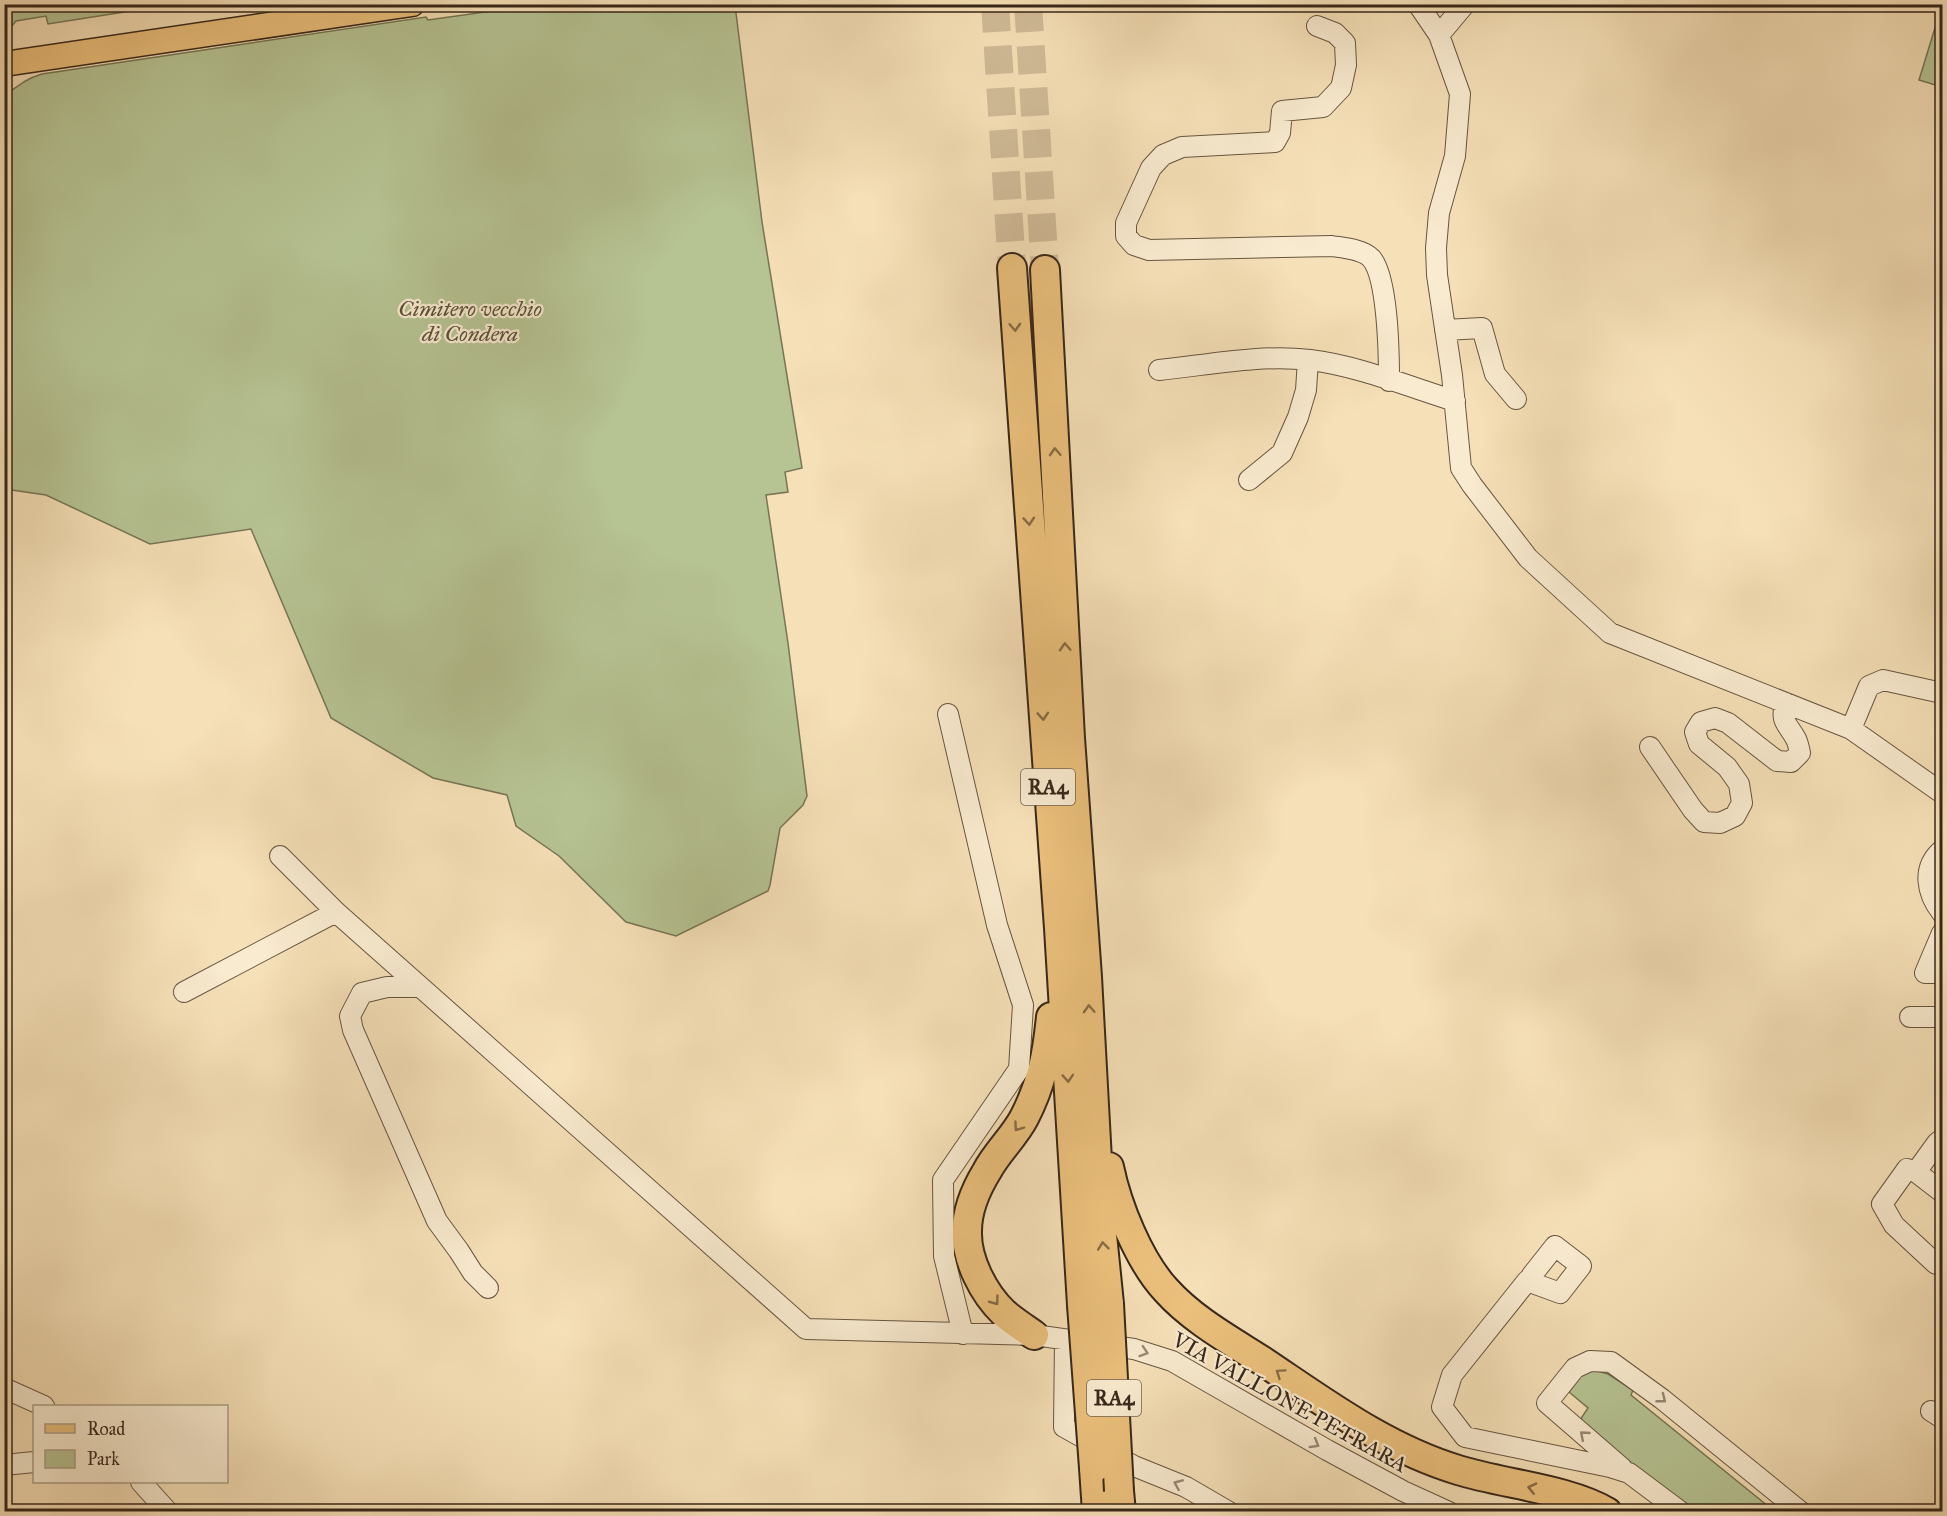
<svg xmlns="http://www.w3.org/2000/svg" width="1947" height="1516" viewBox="0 0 1947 1516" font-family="'IM FELL Great Primer',serif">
	<rect width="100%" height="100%" fill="#f6e0b7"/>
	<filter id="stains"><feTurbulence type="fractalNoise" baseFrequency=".00333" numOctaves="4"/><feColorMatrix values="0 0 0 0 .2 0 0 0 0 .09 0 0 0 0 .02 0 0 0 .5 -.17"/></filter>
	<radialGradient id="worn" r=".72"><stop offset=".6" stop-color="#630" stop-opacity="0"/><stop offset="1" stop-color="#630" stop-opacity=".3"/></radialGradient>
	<!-- green -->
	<path fill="#b6c393" stroke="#767556" stroke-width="1.5" d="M 5,4 L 156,4 L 156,5 L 150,8 L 48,24 L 46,16 L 16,21 L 5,34 Z
		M 536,5 L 735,5 L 762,222 L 802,468 L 785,472 L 788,492 L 766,495 L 788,643 L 807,796 L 803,805 L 780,828 L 770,885 L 768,891 L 676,936 L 626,922 L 559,856 L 516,826 L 507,795 L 433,778 L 331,718 L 251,529 L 150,544 L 46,495 L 5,489 L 4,97 C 15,87 27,78 42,74 L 426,17 L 428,20 Z
		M 1942,5 L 1942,87 L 1919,80 Z
		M 1594,1370 L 1608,1374 L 1633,1390 L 1631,1395 L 1774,1511 L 1685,1511 L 1578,1423 L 1588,1408 L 1569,1392 L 1583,1373 Z"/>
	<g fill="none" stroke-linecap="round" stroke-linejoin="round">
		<!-- highway-tunnel -->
		<path stroke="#d0bb98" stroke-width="28" stroke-dasharray="28 14" stroke-linecap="butt" d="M 995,4 L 1012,268
			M 1028,4 L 1045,270"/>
		<!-- minor casing -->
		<g stroke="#675541" stroke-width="22">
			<path id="minor" d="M 1418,4 L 1439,35 L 1460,94 L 1455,156 L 1439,213 L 1436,248 L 1437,275 L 1452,375 L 1461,468 L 1472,485 L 1528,558 L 1610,633 L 1851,729 L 1942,793
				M 1317,26 L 1335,33 L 1345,43 L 1346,65 L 1341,88 L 1323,107 L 1282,111 L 1280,133 L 1275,142 L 1182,147 L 1163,155 L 1151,168 L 1126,223 L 1126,236 L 1134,245 L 1149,250 L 1332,246 C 1344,248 1362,249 1371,258 C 1388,277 1389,355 1389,381
				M 1439,35 L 1465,4
				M 1445,330 L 1482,328 L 1495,374 L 1516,399
				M 1159,370 C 1208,365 1260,354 1310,360 C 1355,365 1410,387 1455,401
				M 1249,480 L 1282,453 L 1298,417 L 1306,390 L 1308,360
				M 948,714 L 997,925 L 1023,1005 L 1019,1069 L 943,1180 L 944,1256 L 963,1334
				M 1851,729 L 1869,686 L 1883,680 L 1942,693
				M 1650,747 L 1693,810 L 1704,822 L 1720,823 L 1735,816 L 1742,803 L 1739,784 L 1727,767 L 1699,744 L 1695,732 L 1701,722 L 1715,718 L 1728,723 L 1777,761 L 1791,762 L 1800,753 C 1799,748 1798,743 1796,739 C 1788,724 1779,721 1786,703
				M 1942,850 C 1921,868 1927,894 1942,913
				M 280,856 L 336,912 L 806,1329 L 1034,1335 L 1134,1349 L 1172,1361 L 1327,1450 L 1403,1491 L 1449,1512
				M 1942,933 L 1925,973 L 1942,973
				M 419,987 L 387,987 L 362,993 L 350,1016 L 353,1030 L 437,1221 L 459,1251 L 473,1273 L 488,1288
				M 184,992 L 336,912
				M 1910,1017 L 1942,1017
				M 1916,1172 L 1942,1192
				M 1936,1264 L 1894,1225 L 1882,1204 L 1907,1169 L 1916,1172 L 1937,1143 L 1942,1139
				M 1532,1275 L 1555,1246 L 1581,1266 L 1560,1293 L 1527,1281 L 1452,1375 L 1442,1407 L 1465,1437 L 1610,1467 L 1629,1473 L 1681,1512
				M 1065,1340 L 1064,1427 L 1134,1466 L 1186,1487 L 1229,1512
				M 4,1388 L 44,1406
				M 1931,1411 L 1942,1418
				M 4,1465 L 34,1462
				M 1622,1468 L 1547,1403 L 1575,1368 L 1590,1361 L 1611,1362 L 1662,1399 L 1801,1512
				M 141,1482 L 168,1512"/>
		</g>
		<!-- major casing -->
		<g stroke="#37271a" stroke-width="27">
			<path id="major" d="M 4,64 L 412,4"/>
		</g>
		<!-- highway casing -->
		<g stroke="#37271a" stroke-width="32">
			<path id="highway" d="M 1012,268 L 1059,928 L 1082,1305
				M 1045,270 L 1070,738 L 1087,977 L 1100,1215 L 1109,1304
				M 1109,1167 C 1117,1206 1139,1261 1166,1290 C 1192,1319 1228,1339 1261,1360 C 1324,1402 1385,1448 1458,1470 C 1503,1484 1568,1489 1607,1512
				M 1034,1335 C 1024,1328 1013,1321 1004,1313 C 984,1294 966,1260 967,1231 C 967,1210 976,1189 987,1171 C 997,1152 1014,1137 1024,1118 C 1042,1083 1047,1056 1051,1017
				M 1094,1468 L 1097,1512
				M 1119,1491 L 1121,1512"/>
		</g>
		<!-- minor -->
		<use href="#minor" stroke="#f9ebd0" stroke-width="20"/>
		<!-- major -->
		<use href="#major" stroke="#ebc07c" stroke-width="24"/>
		<!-- highway -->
		<use href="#highway" stroke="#ebc07c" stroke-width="28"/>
		<!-- highway-bridge casing -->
		<g stroke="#37271a" stroke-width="32" stroke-linecap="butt">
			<path id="highway-bridge" d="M 1109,1304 L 1119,1491
				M 1082,1305 L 1094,1468"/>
		</g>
		<!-- highway-bridge -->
		<use href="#highway-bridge" stroke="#ebc07c" stroke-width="28"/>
	</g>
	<!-- one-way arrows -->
	<defs><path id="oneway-chevron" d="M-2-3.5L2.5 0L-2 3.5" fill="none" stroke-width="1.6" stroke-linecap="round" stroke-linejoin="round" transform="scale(1.5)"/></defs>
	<g stroke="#886c46">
		<use href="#oneway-chevron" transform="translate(1015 327) rotate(87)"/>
		<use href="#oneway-chevron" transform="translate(1055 452) rotate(-93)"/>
		<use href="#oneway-chevron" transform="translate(1029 521) rotate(86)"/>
		<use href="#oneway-chevron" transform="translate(1065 647) rotate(-93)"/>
		<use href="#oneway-chevron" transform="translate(1043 716) rotate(86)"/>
		<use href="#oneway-chevron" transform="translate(1089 1009) rotate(-93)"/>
		<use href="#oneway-chevron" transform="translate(1068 1078) rotate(86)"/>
		<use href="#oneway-chevron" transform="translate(1018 1127) rotate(125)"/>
		<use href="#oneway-chevron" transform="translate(1103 1246) rotate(-96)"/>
		<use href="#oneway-chevron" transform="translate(995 1301) rotate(53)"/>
		<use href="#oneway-chevron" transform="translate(1280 1373) rotate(-146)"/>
		<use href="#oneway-chevron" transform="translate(1532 1488) rotate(-167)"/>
	</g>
	<g stroke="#988975">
		<use href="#oneway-chevron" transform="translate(1144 1352) rotate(18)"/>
		<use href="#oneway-chevron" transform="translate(1662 1399) rotate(38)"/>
		<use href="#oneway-chevron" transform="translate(1584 1435) rotate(-139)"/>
		<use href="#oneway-chevron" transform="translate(1315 1444) rotate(30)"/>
		<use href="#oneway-chevron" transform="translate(1178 1484) rotate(-157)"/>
	</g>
	<g text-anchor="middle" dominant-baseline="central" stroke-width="4.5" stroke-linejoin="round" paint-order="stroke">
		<!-- shield labels -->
		<g fill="#f9ebd0" stroke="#716251" stroke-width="1.5">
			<rect x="1021" y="769" width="54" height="36" rx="4.5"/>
			<rect x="1087" y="1380" width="54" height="36" rx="4.5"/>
		</g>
		<g font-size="21" font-weight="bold" fill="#37271a">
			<text x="1048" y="787">RA4</text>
			<text x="1114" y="1398">RA4</text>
		</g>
		<!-- park labels -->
		<g font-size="22" font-style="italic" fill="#574e38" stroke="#f9ebd0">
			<text x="470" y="308">Cimitero vecchio<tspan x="470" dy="25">di Condera</tspan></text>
		</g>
		<!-- street labels -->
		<g font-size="22" fill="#37271a" stroke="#f9ebd0">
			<text transform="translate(1290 1402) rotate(29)">VIA VALLONE PETRARA</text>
		</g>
	</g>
	<!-- margin -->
	<rect width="1947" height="1516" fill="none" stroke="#f6e0b7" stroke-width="24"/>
	<rect x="6" y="6" width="1935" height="1504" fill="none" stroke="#37271a" stroke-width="3"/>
	<rect x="12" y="12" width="1923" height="1492" fill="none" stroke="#37271a" stroke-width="1.5"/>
	<!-- legend -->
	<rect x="33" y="1405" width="195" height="78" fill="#f9ebd0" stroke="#ab9d87" stroke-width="1.5"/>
	<rect x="45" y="1424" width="30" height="9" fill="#ebc07c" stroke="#ab9d87" stroke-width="1.5"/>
	<text x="87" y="1435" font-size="18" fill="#37271a">Road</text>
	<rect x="45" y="1450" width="30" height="18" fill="#b6c393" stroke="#ab9d87" stroke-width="1.5"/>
	<text x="87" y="1465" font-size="18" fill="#37271a">Park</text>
	<rect width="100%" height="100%" filter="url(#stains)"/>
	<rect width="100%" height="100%" fill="url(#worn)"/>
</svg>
